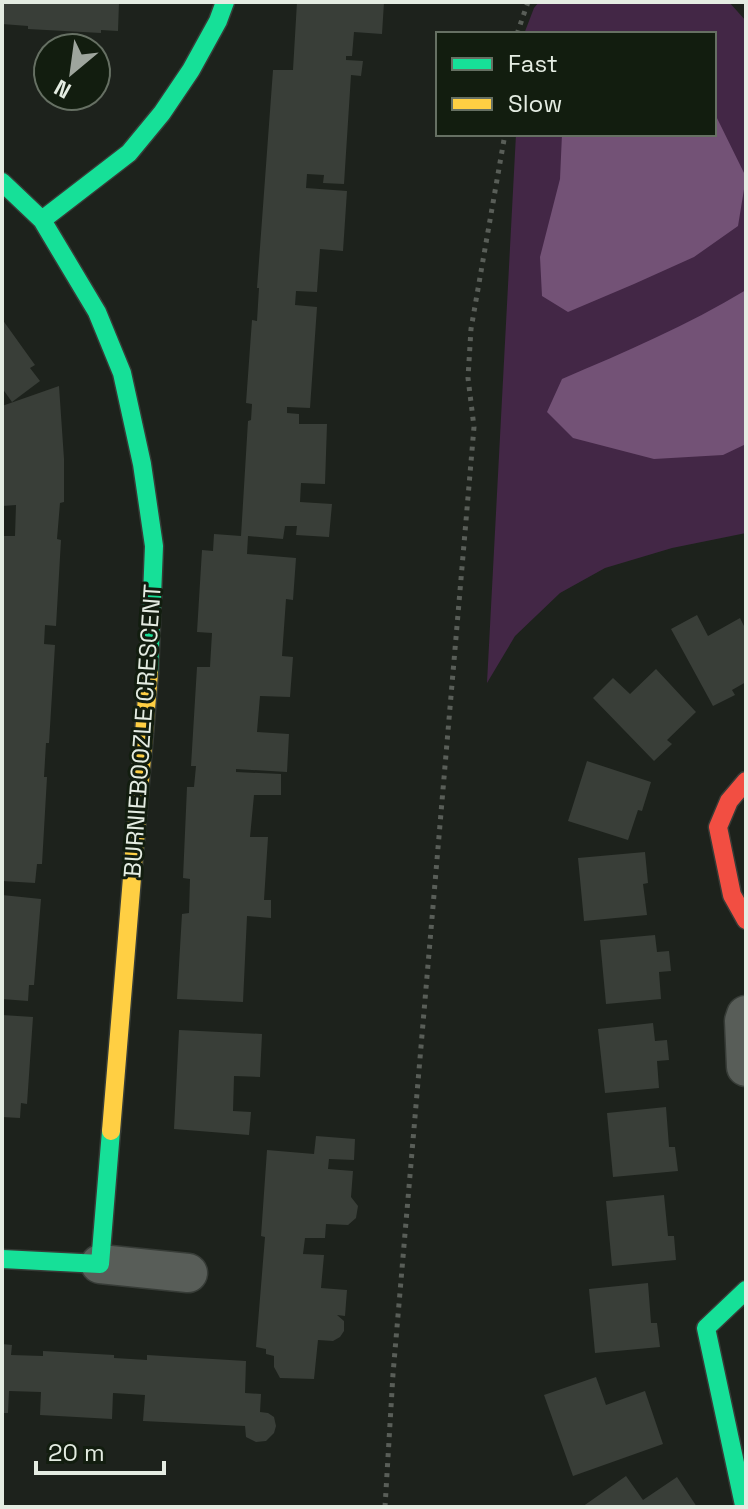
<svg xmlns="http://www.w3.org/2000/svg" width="748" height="1509" viewBox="0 0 748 1509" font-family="'Space Grotesk',sans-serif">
	<rect width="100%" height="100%" fill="#1d221c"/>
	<!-- green -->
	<path fill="#432746" d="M 539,2 L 729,2 L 746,21 L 746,533 L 672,548 L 605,568 L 560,593 L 515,636 L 487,683 L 516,134 L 714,134 L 714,34 L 524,34 L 534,8 Z"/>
	<!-- water -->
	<path fill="#735276" d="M 715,114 L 746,177 L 738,226 L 694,257 L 634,284 L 568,312 L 542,296 L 540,257 L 560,179 L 562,134 L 714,134 Z
		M 746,290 L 746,444 L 723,455 L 654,459 L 573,438 L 547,412 L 562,379 C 625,352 688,325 746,290 Z"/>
	<!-- building -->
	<path fill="#393e38" d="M 2,2 L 119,2 L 118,31 L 101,30 L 101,33 L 28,29 L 28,26 L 2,24 Z
		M 297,2 L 384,2 L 382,34 L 354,32 L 352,56 L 346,56 L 346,60 L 363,61 L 361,76 L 351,75 L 344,184 L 323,183 L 324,175 L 307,174 L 306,188 L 347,191 L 343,251 L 320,249 L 317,292 L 296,291 L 295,305 L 317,307 L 310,408 L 287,407 L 287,413 L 299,414 L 299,424 L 327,424 L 325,484 L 301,483 L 300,502 L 332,504 L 329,537 L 296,535 L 297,526 L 285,526 L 283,539 L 248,536 L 247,554 L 296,558 L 293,600 L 286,599 L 282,656 L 293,657 L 290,697 L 260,696 L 257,732 L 289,734 L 287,772 L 236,769 L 236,772 L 281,774 L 281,795 L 254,795 L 250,837 L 268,837 L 264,900 L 271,900 L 271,918 L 247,916 L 243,1002 L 177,999 L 182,914 L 189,913 L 190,879 L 183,878 L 187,787 L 194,787 L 196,766 L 191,766 L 197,667 L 210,667 L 212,633 L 197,632 L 202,550 L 213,551 L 214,534 L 241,536 L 248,421 L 251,420 L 252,404 L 246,403 L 252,320 L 257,321 L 259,288 L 257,288 L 273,70 L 293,70 Z
		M 2,319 L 35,365 L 30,368 L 40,381 L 12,402 L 2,388 Z
		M 59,386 L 64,459 L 64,502 L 60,503 L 57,539 L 61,540 L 56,626 L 45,625 L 44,644 L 55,645 L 49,743 L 46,743 L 44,777 L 47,777 L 42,864 L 37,864 L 35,883 L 2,881 L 2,641 L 4,622 L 2,622 L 2,536 L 15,536 L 16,505 L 2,506 L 2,406 Z
		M 697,615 L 708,636 L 740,618 L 746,630 L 746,682 L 732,690 L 735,695 L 713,706 L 671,629 Z
		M 656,669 L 696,712 L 667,740 L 672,744 L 654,761 L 593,698 L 613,678 L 630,694 Z
		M 587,761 L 651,782 L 642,811 L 638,810 L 628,840 L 568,821 Z
		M 645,852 L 648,883 L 643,884 L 647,915 L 584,921 L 578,858 Z
		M 2,895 L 41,899 L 34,985 L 29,985 L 28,1001 L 2,999 Z
		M 655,935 L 657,952 L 669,951 L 671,971 L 659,972 L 661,999 L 606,1004 L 600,940 Z
		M 2,1015 L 33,1017 L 27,1104 L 21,1103 L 20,1118 L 2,1117 Z
		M 653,1023 L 655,1041 L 667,1040 L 669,1060 L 657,1061 L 659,1088 L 605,1093 L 598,1029 Z
		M 179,1030 L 262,1034 L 260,1077 L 234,1076 L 233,1111 L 251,1112 L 249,1135 L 174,1129 Z
		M 666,1107 L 669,1147 L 675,1147 L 678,1171 L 613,1177 L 607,1113 Z
		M 316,1136 L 355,1139 L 354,1160 L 329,1159 L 328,1169 L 353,1171 L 351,1197 L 358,1206 L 356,1218 L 348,1225 L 326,1224 L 325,1238 L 305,1238 L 303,1254 L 324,1255 L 321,1288 L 347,1290 L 345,1316 L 337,1315 L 344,1321 L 344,1331 L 340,1337 L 333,1341 L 318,1340 L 314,1379 L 280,1378 L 274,1367 L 274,1356 L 266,1354 L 266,1349 L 256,1347 L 265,1237 L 261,1236 L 267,1150 L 314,1154 Z
		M 664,1195 L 668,1236 L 674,1236 L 676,1260 L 612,1266 L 606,1201 Z
		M 648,1283 L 651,1323 L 657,1323 L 660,1347 L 595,1353 L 589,1289 Z
		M 2,1344 L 12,1345 L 11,1355 L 43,1356 L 43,1351 L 114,1355 L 114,1358 L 131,1359 L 147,1360 L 147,1355 L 246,1361 L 245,1393 L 261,1394 L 260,1412 L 268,1413 L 274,1417 L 276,1426 L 274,1433 L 266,1441 L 256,1442 L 246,1437 L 245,1426 L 143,1421 L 145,1395 L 113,1393 L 112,1419 L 40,1415 L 41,1392 L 9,1391 L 8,1413 L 2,1413 Z
		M 596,1377 L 606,1405 L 645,1391 L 663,1444 L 573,1476 L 544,1395 Z
		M 626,1476 L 643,1500 L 677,1477 L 697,1507 L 582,1507 Z"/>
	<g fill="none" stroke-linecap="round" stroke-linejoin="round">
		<!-- street casing -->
		<g stroke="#373c37" stroke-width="41">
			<path id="street" d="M 746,1015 L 744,1021 L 746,1067
				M 100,1264 L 188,1273"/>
		</g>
		<!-- fast casing -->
		<g stroke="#373c37" stroke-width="21">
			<path id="fast" d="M 2,182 L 42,220 L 97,312 L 122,373 L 142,464 L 154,546 L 149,673
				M 42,220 L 129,153 L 162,113 L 191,70 L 218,21 L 225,2
				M 2,1259 L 100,1264 L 111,1131
				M 744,1505 L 706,1328 L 746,1290"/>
		</g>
		<!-- slow casing -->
		<g stroke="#373c37" stroke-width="21">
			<path id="slow" d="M 111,1131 L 149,673"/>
		</g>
		<!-- jam casing -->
		<g stroke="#373c37" stroke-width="21">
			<path id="jam" d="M 746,781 L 729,801 L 718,827 L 732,895 L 746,920"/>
		</g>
		<!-- path -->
		<path stroke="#595e58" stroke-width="5" stroke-dasharray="4 6" stroke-linecap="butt" d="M 517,34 L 528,2
			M 385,1507 L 393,1374 L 474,427 L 468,378 L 471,329 L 505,134"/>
		<!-- street -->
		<use href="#street" stroke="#585d58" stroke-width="38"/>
		<!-- fast -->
		<use href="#fast" stroke="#16e098" stroke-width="18"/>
		<!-- slow -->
		<use href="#slow" stroke="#ffcf43" stroke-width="18"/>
		<!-- jam -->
		<use href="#jam" stroke="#f24e42" stroke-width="18"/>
	</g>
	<g text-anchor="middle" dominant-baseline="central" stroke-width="6" stroke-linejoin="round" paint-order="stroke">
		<!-- street labels -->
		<g font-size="24" fill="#e4ece2" stroke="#121d0f">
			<text transform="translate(142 731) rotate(-86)">BURNIEBOOZLE CRESCENT</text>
		</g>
	</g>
	<!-- border -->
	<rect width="748" height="1509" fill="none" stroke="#e4ece2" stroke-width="8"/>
	<!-- legend -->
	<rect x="436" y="32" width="280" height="104" fill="#121d0f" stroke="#667063" stroke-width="2"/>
	<rect x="452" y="58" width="40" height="12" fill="#16e098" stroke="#667063" stroke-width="2"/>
	<text x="508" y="72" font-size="24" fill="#e4ece2">Fast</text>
	<rect x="452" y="98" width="40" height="12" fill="#ffcf43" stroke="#667063" stroke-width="2"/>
	<text x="508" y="112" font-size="24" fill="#e4ece2">Slow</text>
	<!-- north arrow -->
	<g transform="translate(72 72) rotate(209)"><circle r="38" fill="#121d0f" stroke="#667063" stroke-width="2"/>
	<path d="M0-6L14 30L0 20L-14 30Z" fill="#9ea59d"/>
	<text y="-12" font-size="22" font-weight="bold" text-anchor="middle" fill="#e4ece2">N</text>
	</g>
	<!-- scale -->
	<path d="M36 1461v12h128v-12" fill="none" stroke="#e4ece2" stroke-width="4"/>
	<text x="48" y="1461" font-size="24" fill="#e4ece2" stroke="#121d0f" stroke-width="6" paint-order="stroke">20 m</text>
</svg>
